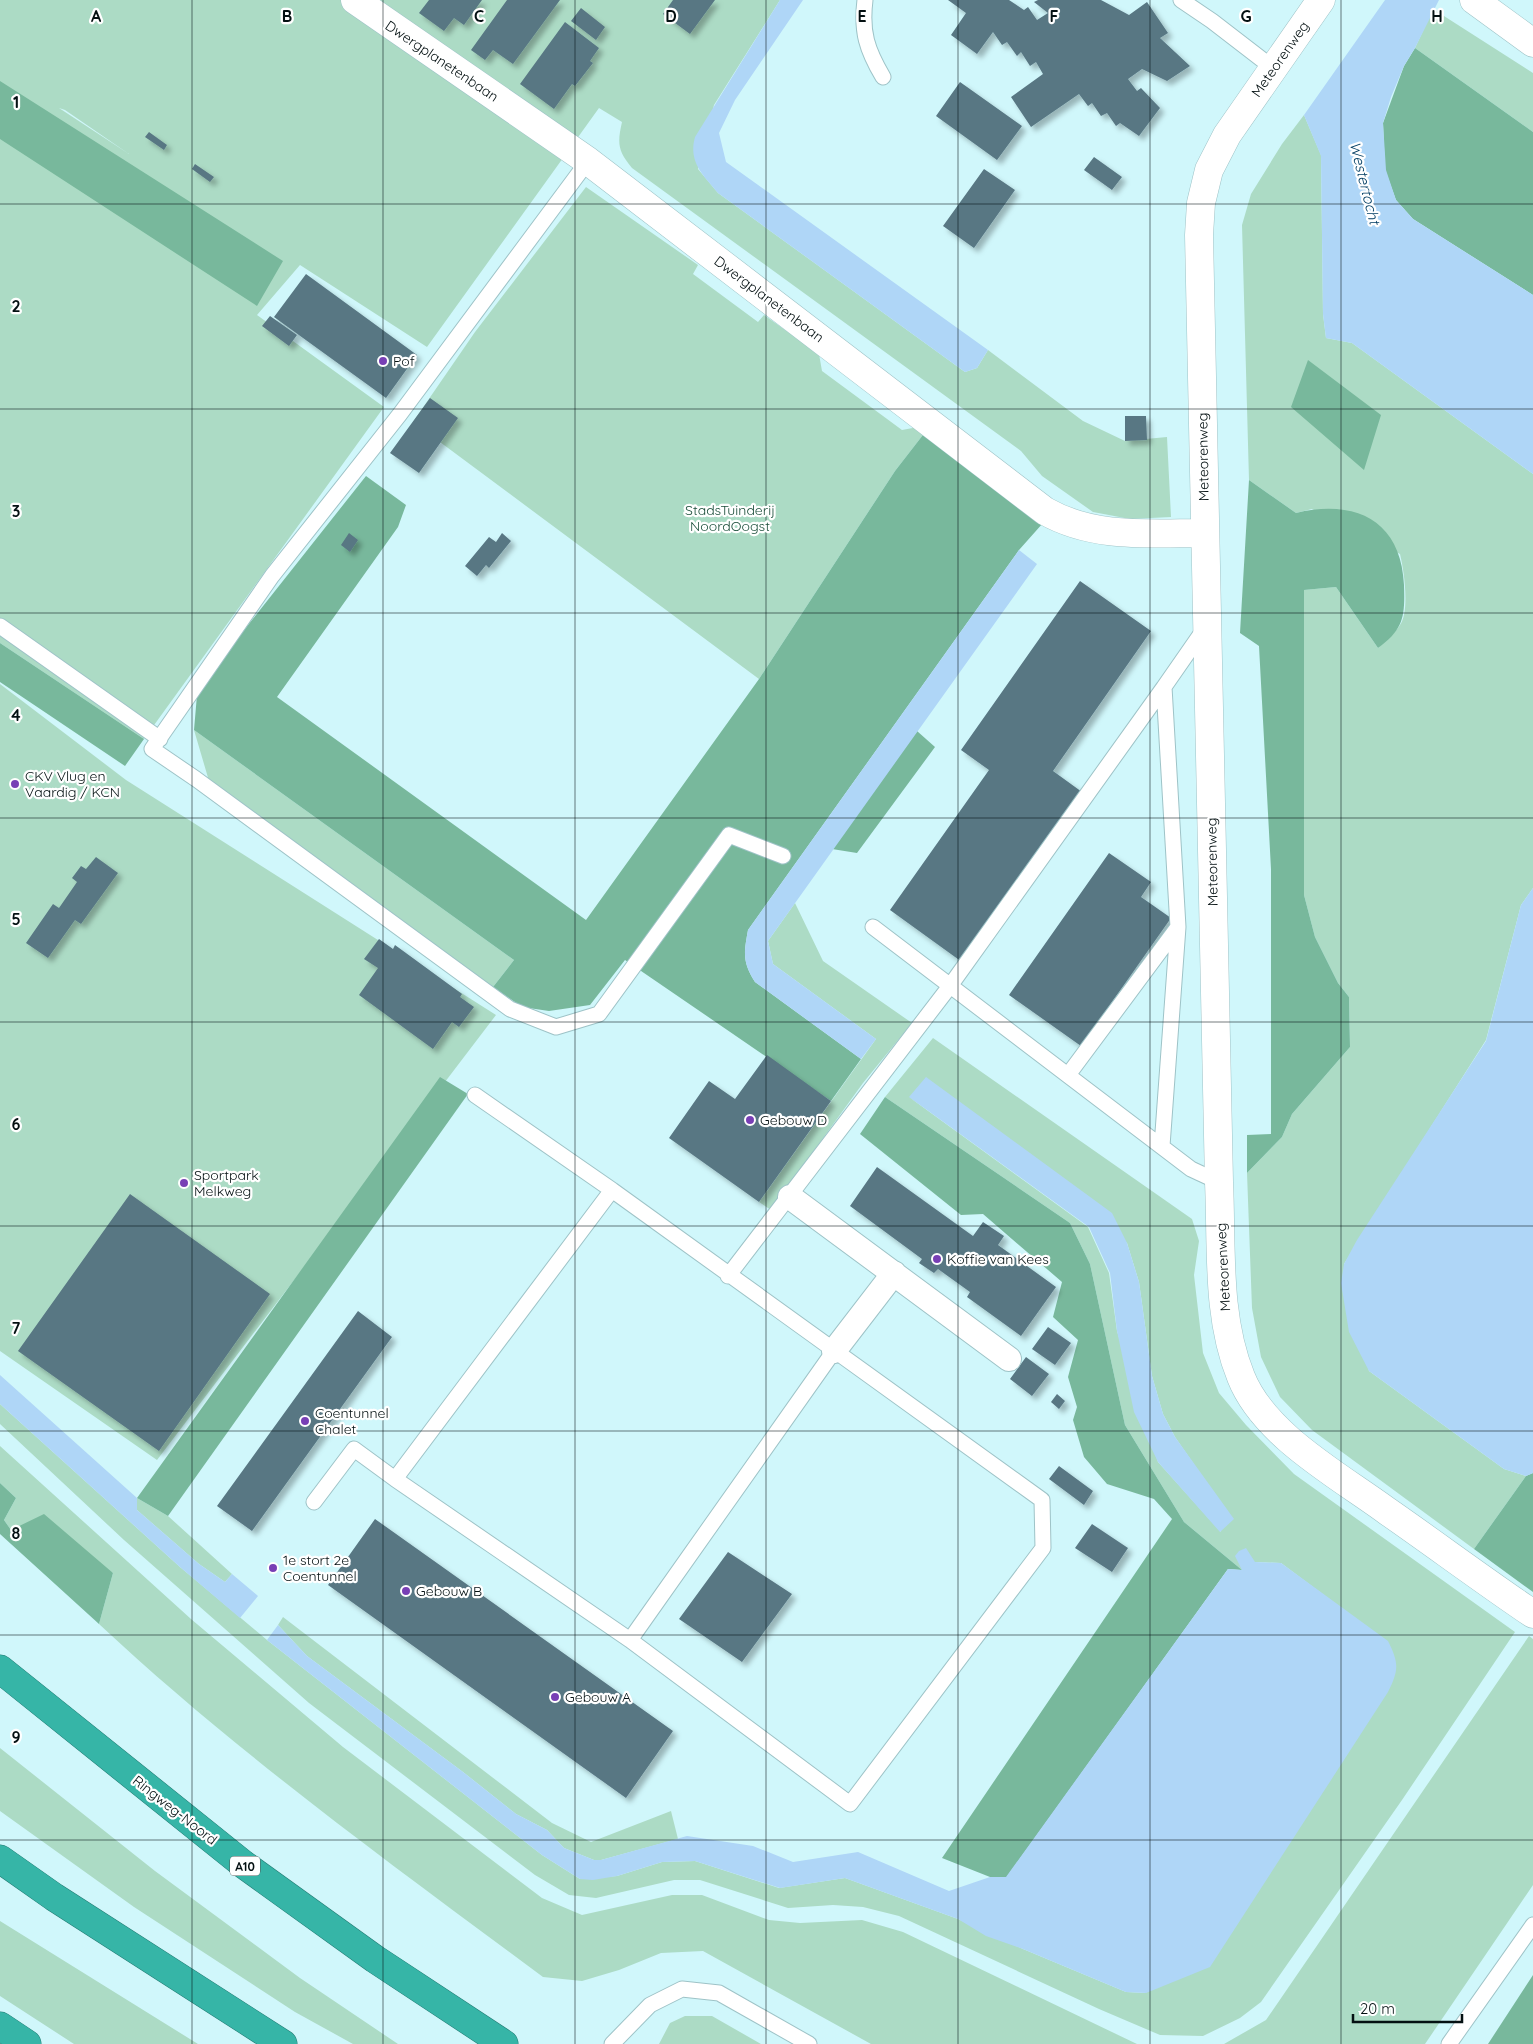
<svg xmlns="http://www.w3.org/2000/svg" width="1533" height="2044" viewBox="0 0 1533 2044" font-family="Quicksand,sans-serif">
	<defs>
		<filter id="shadow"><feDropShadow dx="4.5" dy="4.5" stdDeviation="2.5" flood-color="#0004"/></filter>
	</defs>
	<rect width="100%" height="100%" fill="#d0f7fb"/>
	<!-- green -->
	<path fill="#acdbc5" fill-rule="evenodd" d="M 0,0 L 780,0 L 714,105 L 698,169 L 718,193 L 965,372 L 977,368 L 988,350 L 1083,421 L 1125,441 L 1167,437 L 1171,517 L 1130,519 L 1093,512 L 1042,476 L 1021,451 L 632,168 C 618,151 617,144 622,122 L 599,108 L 427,347 L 300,265 L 257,315 L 384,407 L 144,739 L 0,643 ZM 59,108 L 65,110 L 129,154 Z
		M 1433,9 L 1533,73 L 1533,132 L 1415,48 Z
		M 1304,115 L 1321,155 L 1323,314 L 1326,338 L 1352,343 L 1533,474 L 1533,888 L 1521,905 L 1486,1040 L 1344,1264 L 1369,1371 L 1504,1469 L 1526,1476 L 1474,1549 L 1312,1430 L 1280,1397 L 1261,1357 L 1252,1308 L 1247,1173 L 1282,1137 L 1292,1114 L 1350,1047 L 1349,997 L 1338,983 L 1315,937 L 1304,895 L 1304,590 L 1336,587 L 1378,648 C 1385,641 1395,633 1400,625 C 1410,611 1404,570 1400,554 L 1312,509 L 1296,513 L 1249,480 L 1242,225 L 1251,194 L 1282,144 Z
		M 586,187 L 698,265 L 693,274 L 758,322 L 764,315 L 819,354 L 822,371 L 902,430 L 918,427 L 926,431 L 895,471 L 759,679 L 413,422 L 475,332 Z
		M 0,684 L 126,780 L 496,1015 L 157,1460 L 0,1351 Z
		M 194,730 L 514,960 L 493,987 L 209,781 Z
		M 795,903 L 823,961 L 912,1023 L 863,1083 L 771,1210 L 759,1202 L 876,1039 L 773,964 L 768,941 Z
		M 933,1038 L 1192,1219 L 1199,1241 L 1194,1275 L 1203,1353 L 1219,1393 L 1246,1425 L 1294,1474 L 1515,1632 L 1402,1800 L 1261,2002 L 1240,2018 L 1203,2036 L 1160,2035 L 1099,2009 L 899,1916 L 863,1907 L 833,1905 L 788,1908 L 700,1880 L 674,1880 L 596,1898 L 569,1895 L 535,1875 L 309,1703 L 124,1540 L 0,1424 L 0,1404 L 180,1567 L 267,1640 L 542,1855 L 580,1879 L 617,1876 L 662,1862 L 695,1861 L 779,1888 L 845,1878 L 958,1919 L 1023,1949 L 1126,1992 L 1146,1993 L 1333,1602 L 1281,1563 L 1255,1562 L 1242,1570 L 1184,1522 L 1125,1425 L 1090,1264 L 1070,1223 L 885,1097 ZM 909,1097 L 1127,1243 L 1139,1282 L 1152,1376 L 1163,1414 L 1175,1437 L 1193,1463 L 1221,1532 L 1158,1462 L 1117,1331 L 1109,1273 L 1088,1227 Z
		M 0,1446 L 191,1619 L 343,1747 L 542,1898 L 582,1915 L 672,1895 L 702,1895 L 769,1920 L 800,1923 L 862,1920 L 903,1932 L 1137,2044 L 871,2044 L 703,1951 L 661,1953 L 619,1970 L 582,1981 L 543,1977 C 391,1864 237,1753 99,1624 L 113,1573 L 11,1530 L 4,1520 L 16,1498 L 0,1483 Z
		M 137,1498 L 168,1516 L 232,1574 L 225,1582 L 199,1564 L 137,1510 Z
		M 283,1617 L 552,1823 L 591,1842 L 671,1811 L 678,1839 L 601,1860 L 594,1860 L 564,1848 L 547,1830 L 516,1814 L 463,1772 L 307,1656 L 278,1625 Z
		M 1529,1636 L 1533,1639 L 1533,1885 L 1425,2044 L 1224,2044 L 1266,2020 Z
		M 0,1748 L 155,1871 L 300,1978 L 398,2044 L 353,2044 L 295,2012 L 134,1907 L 0,1811 Z
		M 0,1921 L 198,2044 L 74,2044 L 0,1996 Z
		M 685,2016 L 712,2016 L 761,2044 L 659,2044 L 670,2023 Z"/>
	<!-- forest -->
	<path fill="#78b89c" d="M 1415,48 L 1533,132 L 1533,295 L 1413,219 L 1396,200 L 1385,170 L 1383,123 L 1404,66 Z
		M 0,81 L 283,261 L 257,306 L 0,139 Z
		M 1308,360 L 1381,415 L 1364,470 L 1291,407 Z
		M 926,431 L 1043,523 L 1019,550 L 748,930 C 744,953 742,961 755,982 L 861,1059 L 831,1101 L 625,960 L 590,1005 L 549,1011 L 522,1007 L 493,987 L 514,960 L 194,730 L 197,695 L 206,678 L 366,476 L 406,505 L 398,527 L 277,697 L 586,920 L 759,679 L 895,471 Z
		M 1249,480 L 1296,513 C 1355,499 1401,520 1404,585 C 1405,616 1404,629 1378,648 L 1336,587 L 1304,590 L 1304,895 L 1315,937 L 1338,983 L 1349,997 L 1350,1047 L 1292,1114 L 1282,1137 L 1247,1173 L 1247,1135 L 1271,1134 L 1271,869 L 1259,646 L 1240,633 Z
		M 0,643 L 144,739 L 125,766 L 0,682 Z
		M 917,731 L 935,747 L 857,853 L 832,849 Z
		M 440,1077 L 468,1094 L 168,1516 L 137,1498 Z
		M 885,1097 L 1070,1223 L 1090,1264 L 1125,1425 L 1184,1522 L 1242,1570 L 1228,1569 L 1006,1878 L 990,1877 L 942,1858 L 1172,1519 L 1154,1499 L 1107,1484 L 1084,1457 L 1073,1420 L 1077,1407 L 1068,1377 L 1078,1340 L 1053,1317 L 1062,1282 L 983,1214 L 961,1215 L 860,1134 Z
		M 1533,1473 L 1533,1592 L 1474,1549 L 1526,1476 Z
		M 0,1483 L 16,1498 L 4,1520 L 11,1530 L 44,1514 L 113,1573 L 99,1624 L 0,1534 Z
		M 1533,1975 L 1533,2044 L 1488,2044 Z"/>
	<!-- water -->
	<path fill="#afd6f7" d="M 780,0 L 803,0 L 735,100 L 719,133 L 726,162 L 988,350 L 977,368 L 965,372 L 718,193 C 703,175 688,162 695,137 Z
		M 1385,0 L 1439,0 L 1415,48 L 1404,66 L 1391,97 L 1383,123 L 1386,170 L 1396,200 L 1413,219 L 1533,295 L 1533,474 L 1352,343 L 1326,338 L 1323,314 L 1321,156 L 1304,115 Z
		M 1019,550 L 1037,564 L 768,941 L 773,964 L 876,1039 L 861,1059 L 755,982 C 742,961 744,953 748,930 Z
		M 1533,888 L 1533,1473 L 1526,1476 L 1504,1469 L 1369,1371 L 1349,1332 L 1341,1283 L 1344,1264 L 1357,1240 L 1486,1041 L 1521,905 Z
		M 926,1077 L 1112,1213 L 1127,1243 L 1139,1282 L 1152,1376 L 1163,1414 L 1175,1437 L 1234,1519 L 1220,1532 L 1158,1462 L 1134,1412 L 1117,1331 L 1110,1273 L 1089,1227 L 909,1097 Z
		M 0,1375 L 137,1498 L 137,1510 L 199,1564 L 225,1582 L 232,1574 L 258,1596 L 240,1618 L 180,1567 L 0,1404 Z
		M 1246,1548 L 1255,1562 L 1281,1563 L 1388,1641 C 1399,1663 1399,1670 1388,1692 L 1210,1967 L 1146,1993 L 1126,1992 L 1023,1949 L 986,1936 L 958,1919 L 845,1878 L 780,1888 L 695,1861 L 662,1862 L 617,1876 L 593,1880 L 580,1879 L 542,1855 L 267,1640 L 278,1625 L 307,1656 L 463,1772 L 516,1814 L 547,1830 L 564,1848 L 594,1860 L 601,1860 L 687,1836 L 753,1846 L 793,1862 L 858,1852 L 949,1891 L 990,1877 L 1006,1877 L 1228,1569 L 1242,1570 L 1235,1556 L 1239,1551 Z"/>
	<!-- building -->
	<path fill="#587783" filter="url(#shadow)" d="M 429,0 L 482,0 L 464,25 L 454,18 L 444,31 L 419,13 Z
		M 507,0 L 560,0 L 513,64 L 493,50 L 485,60 L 471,50 Z
		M 673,0 L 715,0 L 690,34 L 663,14 Z
		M 948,0 L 1009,0 L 1024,10 L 1028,7 L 1037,20 L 1048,13 L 1034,2 L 1038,0 L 1101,0 L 1129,15 L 1147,2 L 1168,33 L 1160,38 L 1190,66 L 1167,81 L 1142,69 L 1128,79 L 1137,91 L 1141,88 L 1160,108 L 1139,136 L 1120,123 L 1116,126 L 1107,113 L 1101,116 L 1092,103 L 1088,106 L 1079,94 L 1031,127 L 1011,97 L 1043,74 L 1036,62 L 1030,66 L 1021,52 L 1017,56 L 1007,42 L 1002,45 L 993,32 L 977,54 L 951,35 L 966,13 Z
		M 581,8 L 605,27 L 596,40 L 571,21 Z
		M 565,22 L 599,48 L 590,61 L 593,63 L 575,86 L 572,84 L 554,109 L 520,84 Z
		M 960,82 L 1022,126 L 997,160 L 936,116 Z
		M 149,132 L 167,145 L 164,150 L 145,137 Z
		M 1094,157 L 1122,177 L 1112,190 L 1084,170 Z
		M 195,164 L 214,177 L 210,182 L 192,169 Z
		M 984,169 L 1015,190 L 974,248 L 943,226 Z
		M 306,274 L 417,355 L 386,398 L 274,317 Z
		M 270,316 L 297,335 L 289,346 L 262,326 Z
		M 430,398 L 458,418 L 419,473 L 390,453 Z
		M 1125,416 L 1146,416 L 1147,440 L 1125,441 Z
		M 349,533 L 358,540 L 350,552 L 341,545 Z
		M 502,533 L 511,541 L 489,568 L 486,565 L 477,576 L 465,566 L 489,537 L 496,542 Z
		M 1080,581 L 1151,631 L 1053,771 L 1082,792 L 962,962 L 890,910 L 989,770 L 961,750 Z
		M 1109,853 L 1151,882 L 1141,897 L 1171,918 L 1081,1046 L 1009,995 Z
		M 96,857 L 118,873 L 81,924 L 75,920 L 48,958 L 26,943 L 53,904 L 59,908 L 77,882 L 72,878 L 81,866 L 86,869 Z
		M 379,939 L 393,949 L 395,945 L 462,994 L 460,997 L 474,1007 L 459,1027 L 452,1022 L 433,1049 L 359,995 L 378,968 L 364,959 Z
		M 767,1055 L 831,1101 L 759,1202 L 669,1138 L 709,1081 L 735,1099 Z
		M 877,1167 L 973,1236 L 983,1222 L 1004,1236 L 998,1245 L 1056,1287 L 1021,1336 L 967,1297 L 970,1292 L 938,1269 L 934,1273 L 919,1263 L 922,1259 L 850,1206 Z
		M 130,1194 L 270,1294 L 159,1451 L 18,1351 Z
		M 358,1311 L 392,1337 L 252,1531 L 217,1506 Z
		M 1048,1327 L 1071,1343 L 1055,1365 L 1032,1349 Z
		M 1026,1357 L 1049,1374 L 1032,1396 L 1010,1379 Z
		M 1057,1394 L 1065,1401 L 1059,1409 L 1051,1402 Z
		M 1059,1466 L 1093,1491 L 1084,1505 L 1049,1479 Z
		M 375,1519 L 673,1731 L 626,1798 L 328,1585 Z
		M 1092,1524 L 1128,1548 L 1112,1572 L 1075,1548 Z
		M 728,1552 L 792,1594 L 742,1662 L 679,1619 Z"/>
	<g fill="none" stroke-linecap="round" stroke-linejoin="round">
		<!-- service casing -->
		<g stroke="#9ec3c7" stroke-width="17">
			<path id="service" d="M 865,0 C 861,32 867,50 883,77
				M 1181,0 L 1212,21 L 1273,68
				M 588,161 L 400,414 L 272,576 L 152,749 L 196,779 L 510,1009 L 556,1027 L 599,1014 L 729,835 L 783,856
				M 0,626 L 160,739
				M 873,927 L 1191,1169 L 1219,1182
				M 1068,1075 L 1178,927
				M 475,1095 L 612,1190
				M 1162,1146 L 1178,927 L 1164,687 L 1205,628
				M 728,1276 L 950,986 L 1164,687
				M 314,1502 L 354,1449 L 395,1479 L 612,1190 L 1042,1500 L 1043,1548 L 850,1804 L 630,1640 L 395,1479
				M 630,1640 L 834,1351
				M 612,2044 L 650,2005 L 682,1989 L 719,1993 L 809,2044
				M 1449,2044 L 1533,1925"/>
		</g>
		<!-- pedestrian casing -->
		<g stroke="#9ec3c7" stroke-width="26">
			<path id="pedestrian" d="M 790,1197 L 1009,1359
				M 834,1351 L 894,1273"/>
		</g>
		<!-- minor casing -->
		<g stroke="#9ec3c7" stroke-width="29">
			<path id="minor" d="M 355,0 L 588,161 L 1045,511 C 1094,539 1150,533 1205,533
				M 1321,0 L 1227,135 L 1209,170 L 1201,203 L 1199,235 L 1219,1182 C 1222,1246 1216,1316 1241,1377 C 1264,1435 1338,1475 1387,1511 C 1436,1545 1484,1581 1533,1614"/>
		</g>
		<!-- secondary casing -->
		<g stroke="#9ec3c7" stroke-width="29">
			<path id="secondary" d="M 1474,0 L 1533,43"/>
		</g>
		<!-- motorway casing -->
		<g stroke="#247b73" stroke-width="29">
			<path id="motorway" d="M 0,1669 L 243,1864 L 375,1959 L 504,2044
				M 0,1859 L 54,1897 L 283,2044
				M 0,2026 L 27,2044"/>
		</g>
		<!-- service -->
		<use href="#service" stroke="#fff" stroke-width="15"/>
		<!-- pedestrian -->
		<use href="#pedestrian" stroke="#fff" stroke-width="24"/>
		<!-- minor -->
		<use href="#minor" stroke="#fff" stroke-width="28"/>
		<!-- secondary -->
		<use href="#secondary" stroke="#fff" stroke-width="28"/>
		<!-- motorway -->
		<use href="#motorway" stroke="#36b5a7" stroke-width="28"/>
	</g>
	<!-- grid -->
	<path fill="none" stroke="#041012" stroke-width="1" stroke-opacity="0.55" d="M 192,0 L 192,2044M 383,0 L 383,2044M 575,0 L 575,2044M 766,0 L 766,2044M 958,0 L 958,2044M 1150,0 L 1150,2044M 1341,0 L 1341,2044M 0,204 L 1533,204M 0,409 L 1533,409M 0,613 L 1533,613M 0,818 L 1533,818M 0,1022 L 1533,1022M 0,1226 L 1533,1226M 0,1431 L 1533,1431M 0,1635 L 1533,1635M 0,1840 L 1533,1840"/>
	<!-- markers -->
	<g fill="#783fb5" stroke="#fff" stroke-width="2">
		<circle cx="383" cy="361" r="5"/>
		<circle cx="15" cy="784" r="5"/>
		<circle cx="750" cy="1120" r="5"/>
		<circle cx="184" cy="1183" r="5"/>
		<circle cx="937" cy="1259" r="5"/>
		<circle cx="305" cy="1421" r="5"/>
		<circle cx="273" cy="1568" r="5"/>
		<circle cx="406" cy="1591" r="5"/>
		<circle cx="555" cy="1697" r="5"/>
	</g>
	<g text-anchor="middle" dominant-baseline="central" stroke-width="4.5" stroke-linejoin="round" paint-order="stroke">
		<!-- shield labels -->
		<rect fill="#fff" stroke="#4f5859" stroke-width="1" x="230" y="1856.5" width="30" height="19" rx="4"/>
		<g font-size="12" font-weight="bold" fill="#041012">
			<text x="245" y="1866">A10</text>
		</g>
		<!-- street labels -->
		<g font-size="14" fill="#041012" stroke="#fff">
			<text transform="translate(1280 59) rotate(-55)">Meteorenweg</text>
			<text transform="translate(442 61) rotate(34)">Dwergplanetenbaan</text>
			<text transform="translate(769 299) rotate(37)">Dwergplanetenbaan</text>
			<text transform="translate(1203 457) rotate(-91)">Meteorenweg</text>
			<text transform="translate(1212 862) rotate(-91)">Meteorenweg</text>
			<text transform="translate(1223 1267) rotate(-93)">Meteorenweg</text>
			<text transform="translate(175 1810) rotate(38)">Ringweg-Noord</text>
		</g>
		<!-- poi labels -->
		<g font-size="14" fill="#041012" stroke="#fff" text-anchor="start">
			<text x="393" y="361">Pof</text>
			<text x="25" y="776">CKV Vlug en<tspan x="25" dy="16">Vaardig / KCN</tspan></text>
			<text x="760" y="1120">Gebouw D</text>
			<text x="194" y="1175">Sportpark<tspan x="194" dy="16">Melkweg</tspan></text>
			<text x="947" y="1259">Koffie van Kees</text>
			<text x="315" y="1413">Coentunnel<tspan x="315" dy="16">Chalet</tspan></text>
			<text x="283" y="1560">1e stort 2e<tspan x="283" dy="16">Coentunnel</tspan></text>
			<text x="416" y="1591">Gebouw B</text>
			<text x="565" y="1697">Gebouw A</text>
		</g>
		<!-- park labels -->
		<g font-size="14" fill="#1b4e3a" stroke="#fff">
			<text x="730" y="510">StadsTuinderij<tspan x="730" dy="16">NoordOogst</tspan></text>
		</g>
		<!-- water labels -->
		<g font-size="15" font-style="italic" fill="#003d63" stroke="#fff">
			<text transform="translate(1365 183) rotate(76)">Westertocht</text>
		</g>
	</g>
	<g font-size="16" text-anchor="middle" font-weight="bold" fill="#041012" stroke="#fff" stroke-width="4.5" stroke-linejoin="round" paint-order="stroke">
		<text x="96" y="22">A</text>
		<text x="287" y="22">B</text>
		<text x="479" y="22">C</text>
		<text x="671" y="22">D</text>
		<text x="862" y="22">E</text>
		<text x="1054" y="22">F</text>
		<text x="1246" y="22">G</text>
		<text x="1437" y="22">H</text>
		<text x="16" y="108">1</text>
		<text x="16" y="312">2</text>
		<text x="16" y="517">3</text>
		<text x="16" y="721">4</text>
		<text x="16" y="925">5</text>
		<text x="16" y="1130">6</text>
		<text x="16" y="1334">7</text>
		<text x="16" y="1539">8</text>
		<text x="16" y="1743">9</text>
	</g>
	<!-- scale -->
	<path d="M1353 2014v8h109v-8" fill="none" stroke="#041012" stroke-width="2.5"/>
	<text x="1360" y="2014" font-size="15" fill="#041012" stroke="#ffffff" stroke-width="4" paint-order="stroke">20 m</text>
</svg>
